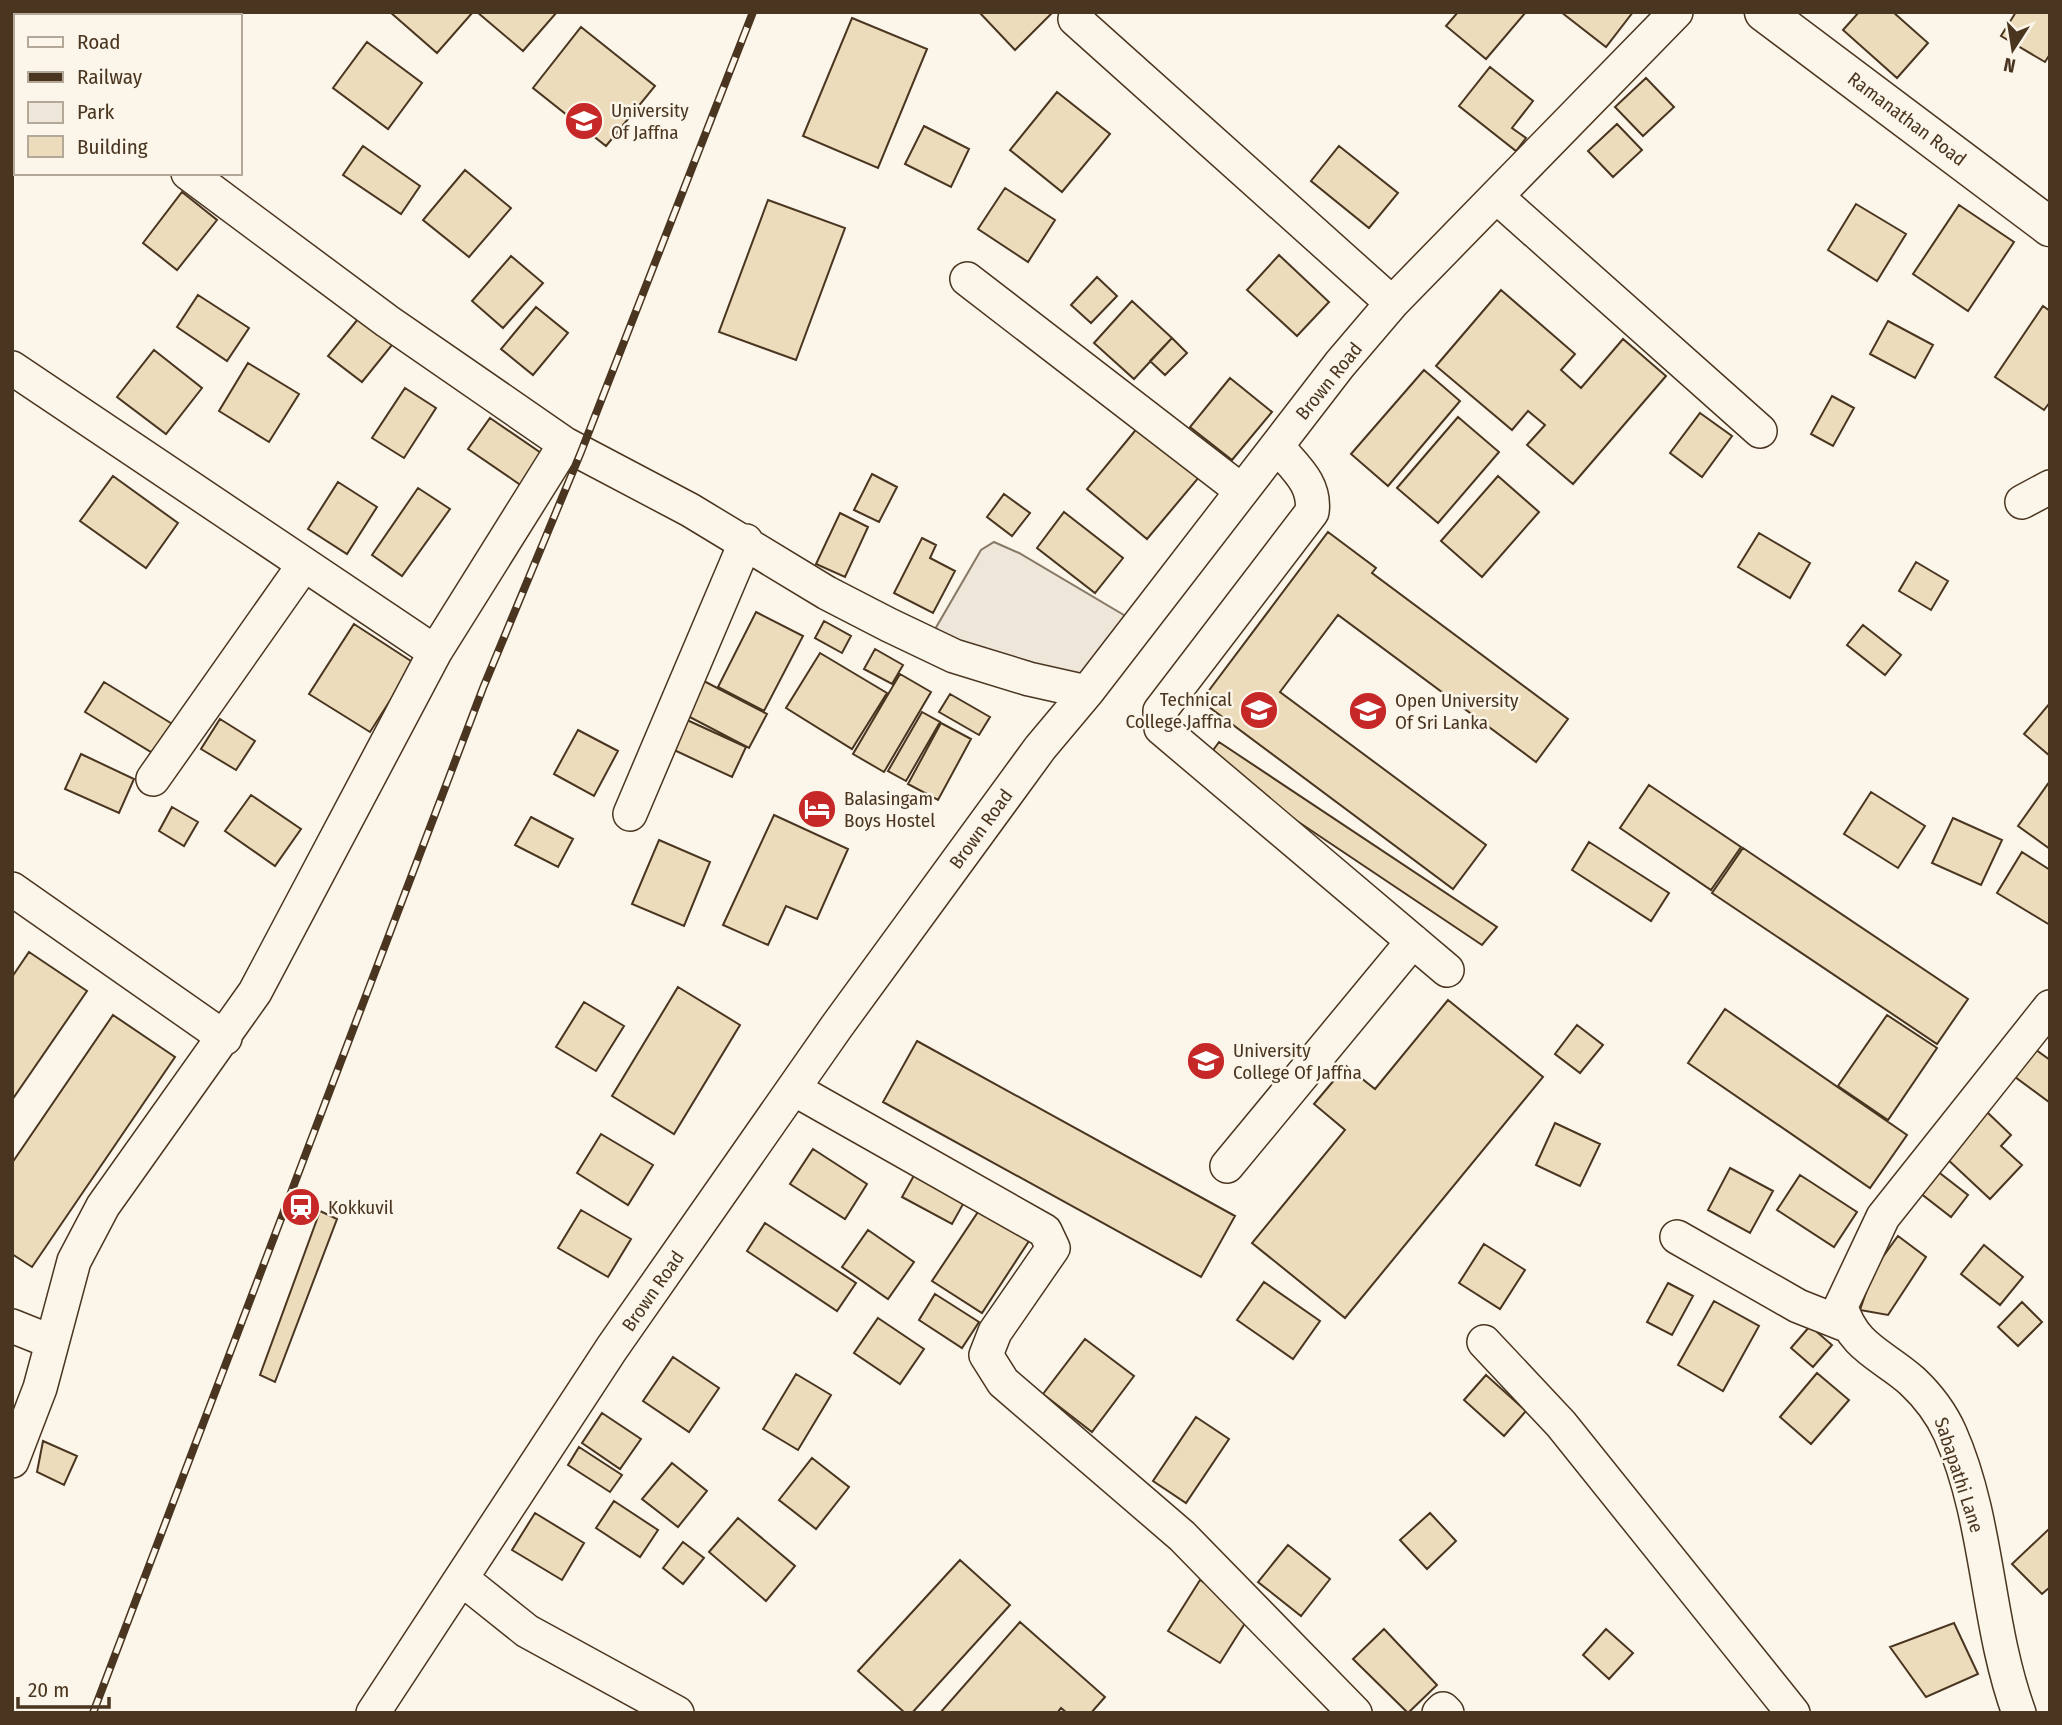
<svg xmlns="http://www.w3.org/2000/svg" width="2062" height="1725" viewBox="0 0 2062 1725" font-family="'Fira Sans Condensed',sans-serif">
	<rect width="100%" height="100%" fill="#fbf6e9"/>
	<!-- green -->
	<path fill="#ede6d9" stroke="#887966" stroke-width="2" d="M 994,542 L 1019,553 L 1139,624 L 1087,692 L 927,643 L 981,550 Z"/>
	<!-- building -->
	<path fill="#ecdcbc" stroke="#4a3520" stroke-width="2" d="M 390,12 L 473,12 L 437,53 Z
		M 477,12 L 557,12 L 523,51 Z
		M 979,12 L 1053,12 L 1015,50 Z
		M 1458,12 L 1526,12 L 1486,59 L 1446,26 Z
		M 1561,12 L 1633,12 L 1606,47 Z
		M 1859,12 L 1893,12 L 1928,43 L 1897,78 L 1843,30 Z
		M 2016,12 L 2050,12 L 2050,54 L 2045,62 L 2001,36 Z
		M 852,18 L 927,49 L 878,168 L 803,136 Z
		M 581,27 L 655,86 L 606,146 L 533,88 Z
		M 367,42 L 422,83 L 388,129 L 333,88 Z
		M 1490,67 L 1533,101 L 1512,128 L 1526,138 L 1516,151 L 1459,106 Z
		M 1646,78 L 1674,107 L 1643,136 L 1615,107 Z
		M 1057,92 L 1110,134 L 1062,192 L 1010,150 Z
		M 1617,124 L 1642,150 L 1613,177 L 1588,151 Z
		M 924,126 L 969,149 L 951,187 L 905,164 Z
		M 363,146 L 420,186 L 401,214 L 343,175 Z
		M 1339,146 L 1398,193 L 1369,228 L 1311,181 Z
		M 465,170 L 511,208 L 469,257 L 423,220 Z
		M 1005,188 L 1055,220 L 1028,262 L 978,229 Z
		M 182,192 L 217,220 L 177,270 L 143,243 Z
		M 768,200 L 845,228 L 796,360 L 719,332 Z
		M 1856,204 L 1906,234 L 1877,281 L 1828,250 Z
		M 1959,205 L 2014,242 L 1968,311 L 1913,274 Z
		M 1279,255 L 1329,302 L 1297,336 L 1247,290 Z
		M 511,256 L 543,283 L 503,328 L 472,301 Z
		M 1097,277 L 1117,296 L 1091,323 L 1071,305 Z
		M 1501,290 L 1575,354 L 1561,370 L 1581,388 L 1623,339 L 1666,376 L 1573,484 L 1527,445 L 1545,425 L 1528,411 L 1512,430 L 1436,366 Z
		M 198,295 L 249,328 L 227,361 L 177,327 Z
		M 1132,301 L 1172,338 L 1134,379 L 1094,343 Z
		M 2043,306 L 2050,311 L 2050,402 L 2044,410 L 1995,377 Z
		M 536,307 L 568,333 L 533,375 L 501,349 Z
		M 358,319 L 392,345 L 362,382 L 328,356 Z
		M 1888,321 L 1933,345 L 1915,378 L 1870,354 Z
		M 1172,338 L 1187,353 L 1165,375 L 1150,361 Z
		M 154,350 L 202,388 L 166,434 L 117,397 Z
		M 248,363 L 299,394 L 269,442 L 219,411 Z
		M 1424,370 L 1460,401 L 1388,486 L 1351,454 Z
		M 1230,378 L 1272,412 L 1232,460 L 1190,427 Z
		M 405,388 L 436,408 L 404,458 L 372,438 Z
		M 1832,396 L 1854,408 L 1833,446 L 1811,434 Z
		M 1700,413 L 1732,436 L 1702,477 L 1670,453 Z
		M 1458,417 L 1499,452 L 1438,523 L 1397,488 Z
		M 490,418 L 544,455 L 522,486 L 468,449 Z
		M 1139,426 L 1200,476 L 1147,539 L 1087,489 Z
		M 872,474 L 897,487 L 879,522 L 854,510 Z
		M 113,476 L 178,523 L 146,568 L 80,521 Z
		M 1498,476 L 1539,512 L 1482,577 L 1441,541 Z
		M 338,482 L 377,507 L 347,554 L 308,529 Z
		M 418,488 L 450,509 L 402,576 L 372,555 Z
		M 1004,494 L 1030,513 L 1012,536 L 987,517 Z
		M 1064,512 L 1123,558 L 1095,593 L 1037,548 Z
		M 840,513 L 868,527 L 845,577 L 816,564 Z
		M 1328,532 L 1376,568 L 1372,573 L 1568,719 L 1536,762 L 1338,615 L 1280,692 L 1486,845 L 1453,889 L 1201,701 Z
		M 1759,533 L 1810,563 L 1790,598 L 1738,567 Z
		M 922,538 L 936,545 L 930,558 L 955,571 L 933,613 L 894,593 Z
		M 1916,562 L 1948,581 L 1931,610 L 1899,591 Z
		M 756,612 L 803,636 L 764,711 L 718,687 Z
		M 824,621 L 851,636 L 842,653 L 815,638 Z
		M 354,624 L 414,663 L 370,732 L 309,694 Z
		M 1863,625 L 1901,655 L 1885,675 L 1847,645 Z
		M 875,649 L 903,665 L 892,684 L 864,669 Z
		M 820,653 L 887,693 L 852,749 L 786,708 Z
		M 900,674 L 931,692 L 884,772 L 853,754 Z
		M 700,679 L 767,714 L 749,748 L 682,713 Z
		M 104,682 L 174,725 L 156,755 L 85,712 Z
		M 950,694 L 990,717 L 979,735 L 939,712 Z
		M 2050,703 L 2050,756 L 2024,734 Z
		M 922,712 L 940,722 L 906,781 L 888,771 Z
		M 220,719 L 255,741 L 236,770 L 201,749 Z
		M 687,720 L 746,747 L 732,777 L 674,750 Z
		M 941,723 L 971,739 L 938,800 L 908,784 Z
		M 578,730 L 618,751 L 594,796 L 554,774 Z
		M 1219,742 L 1497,927 L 1482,945 L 1206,760 Z
		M 81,754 L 134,779 L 119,813 L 65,789 Z
		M 2050,781 L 2050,849 L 2018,826 Z
		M 1649,785 L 1741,847 L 1711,890 L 1620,828 Z
		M 1871,792 L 1925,826 L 1898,868 L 1844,834 Z
		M 251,795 L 301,829 L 275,866 L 225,831 Z
		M 172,807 L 198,822 L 184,846 L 159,831 Z
		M 774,815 L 848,849 L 817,919 L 786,906 L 768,945 L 723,925 Z
		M 531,817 L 573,839 L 558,867 L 515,845 Z
		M 1953,818 L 2002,840 L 1981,885 L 1932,863 Z
		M 659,840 L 710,862 L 684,926 L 632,904 Z
		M 1589,842 L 1669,893 L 1651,921 L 1572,870 Z
		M 1743,848 L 1968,999 L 1937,1044 L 1712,893 Z
		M 2022,852 L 2050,870 L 2050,925 L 1997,893 Z
		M 29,952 L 87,991 L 12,1100 L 12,977 Z
		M 678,987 L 740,1025 L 674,1134 L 612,1096 Z
		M 1448,1000 L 1543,1077 L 1345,1318 L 1252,1243 L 1345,1130 L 1314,1104 L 1346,1066 L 1375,1089 Z
		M 584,1002 L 624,1026 L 596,1071 L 556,1047 Z
		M 1725,1009 L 1907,1135 L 1870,1188 L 1688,1063 Z
		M 113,1015 L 175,1057 L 32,1267 L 12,1254 L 12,1163 Z
		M 1887,1015 L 1937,1048 L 1888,1120 L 1838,1086 Z
		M 1577,1025 L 1603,1045 L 1580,1073 L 1555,1054 Z
		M 917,1041 L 1235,1216 L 1201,1277 L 883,1102 Z
		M 2028,1044 L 2050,1060 L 2049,1102 L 2007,1071 Z
		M 1987,1112 L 2011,1135 L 2001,1146 L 2022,1165 L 1990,1199 L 1945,1157 Z
		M 1555,1123 L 1600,1144 L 1580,1186 L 1536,1165 Z
		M 601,1134 L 653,1165 L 628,1205 L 577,1173 Z
		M 813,1149 L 867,1184 L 845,1219 L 790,1184 Z
		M 1932,1167 L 1968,1195 L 1951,1217 L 1915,1189 Z
		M 1730,1168 L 1773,1191 L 1750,1233 L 1708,1210 Z
		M 917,1170 L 967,1197 L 952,1224 L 902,1197 Z
		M 1800,1175 L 1857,1212 L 1834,1247 L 1777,1210 Z
		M 980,1209 L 1029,1241 L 982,1313 L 932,1281 Z
		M 581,1210 L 631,1239 L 608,1277 L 558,1248 Z
		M 320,1211 L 337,1219 L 275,1382 L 260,1375 Z
		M 765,1223 L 856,1283 L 837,1311 L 747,1251 Z
		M 868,1230 L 914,1262 L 888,1299 L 842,1267 Z
		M 1898,1236 L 1926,1257 L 1888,1315 L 1860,1310 L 1874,1269 Z
		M 1484,1244 L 1525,1270 L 1500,1309 L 1459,1283 Z
		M 1984,1245 L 2023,1277 L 2000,1305 L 1961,1274 Z
		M 1264,1282 L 1320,1321 L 1293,1359 L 1237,1320 Z
		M 1668,1283 L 1693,1296 L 1672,1335 L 1647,1322 Z
		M 935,1294 L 979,1322 L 962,1348 L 919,1320 Z
		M 1714,1301 L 1759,1326 L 1723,1391 L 1678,1365 Z
		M 2022,1302 L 2042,1322 L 2018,1346 L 1998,1327 Z
		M 878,1318 L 924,1349 L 900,1384 L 854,1353 Z
		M 1810,1326 L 1832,1345 L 1813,1367 L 1791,1348 Z
		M 1085,1339 L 1134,1376 L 1092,1432 L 1043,1394 Z
		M 673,1357 L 719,1388 L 689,1432 L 643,1401 Z
		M 1817,1373 L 1849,1400 L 1811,1444 L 1780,1417 Z
		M 796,1374 L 831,1395 L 798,1450 L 763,1429 Z
		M 1486,1375 L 1526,1411 L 1504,1436 L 1464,1400 Z
		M 602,1413 L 641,1439 L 620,1469 L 582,1443 Z
		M 1196,1417 L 1229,1439 L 1186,1503 L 1153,1481 Z
		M 43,1441 L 77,1456 L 64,1485 L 37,1472 Z
		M 579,1447 L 622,1475 L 610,1492 L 568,1465 Z
		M 812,1458 L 849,1487 L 816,1529 L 779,1500 Z
		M 672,1463 L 707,1491 L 678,1527 L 642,1499 Z
		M 614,1501 L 658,1530 L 640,1557 L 596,1528 Z
		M 535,1513 L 584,1543 L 562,1580 L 512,1550 Z
		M 1430,1513 L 1456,1541 L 1427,1569 L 1400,1540 Z
		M 738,1518 L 795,1566 L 766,1601 L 709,1552 Z
		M 2050,1528 L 2050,1587 L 2042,1594 L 2012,1564 Z
		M 683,1542 L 704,1558 L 683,1584 L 663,1568 Z
		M 1288,1545 L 1330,1579 L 1301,1616 L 1258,1582 Z
		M 960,1560 L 1010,1605 L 912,1713 L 905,1713 L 858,1671 Z
		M 1200,1580 L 1252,1612 L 1220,1663 L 1168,1631 Z
		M 1020,1622 L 1105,1697 L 1091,1713 L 1067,1713 L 1061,1708 L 1057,1713 L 940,1713 Z
		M 1954,1623 L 1978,1674 L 1926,1697 L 1890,1647 Z
		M 1384,1629 L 1437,1685 L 1408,1713 L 1353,1659 Z
		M 1606,1629 L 1633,1653 L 1609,1679 L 1583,1655 Z"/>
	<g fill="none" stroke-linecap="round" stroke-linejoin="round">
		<!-- minor casing -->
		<g stroke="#4a3520" stroke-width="36">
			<path id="minor" d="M 1075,19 L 1392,303
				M 12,53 L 16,55
				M 188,173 L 387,321 L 565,444 L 690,510 L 827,593 L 889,625 L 954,656 L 1029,679 L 1087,692
				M 1497,197 L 1760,431
				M 967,279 L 1242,491
				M 12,368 L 435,652 L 255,992 L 103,1206 L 74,1261 L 40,1388 L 12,1461
				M 1277,446 C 1294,467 1316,483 1312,512 L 1160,711 L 1161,728 L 1447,970
				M 2022,502 L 2050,487
				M 435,652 L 565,444
				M 153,779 L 303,566
				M 630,814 L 746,541
				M 12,889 L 225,1038
				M 794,1089 L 1045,1231 L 1053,1248 L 995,1332 L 986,1355 L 1003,1382 L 1182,1536 L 1355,1713
				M 1227,1166 L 1413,941
				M 1677,1237 L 1798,1306 L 1846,1325
				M 12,1326 L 52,1342
				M 1484,1342 L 1561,1424 L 1793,1713
				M 462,1579 L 527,1631 L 677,1713
				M 373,1713 L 612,1348 L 837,1026 L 1040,748 L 1087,692 L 1340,364 L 1392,303 L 1676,12
				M 1439,1713 L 1443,1709 L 1447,1713
				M 2019,1713 C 1986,1623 1989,1521 1950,1433 C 1941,1413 1928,1396 1912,1381 C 1883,1355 1853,1348 1841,1306 L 1883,1217 L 2050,1007"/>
		</g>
		<!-- major casing -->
		<g stroke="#4a3520" stroke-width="41">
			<path id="major" d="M 1764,12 L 2050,227"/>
		</g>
		<!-- minor -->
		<use href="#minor" stroke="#fbf6e9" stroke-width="33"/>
		<!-- major -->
		<use href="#major" stroke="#fbf6e9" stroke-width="38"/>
		<!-- rail casing -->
		<g stroke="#4a3520" stroke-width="8">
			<path id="rail" d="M 93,1713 L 483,688 L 581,452 L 753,12"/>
		</g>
		<!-- rail -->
		<use href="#rail" stroke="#fbf6e9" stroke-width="5" stroke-dasharray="16" stroke-linecap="butt"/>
	</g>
	<!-- icons -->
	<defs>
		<g id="university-disc" transform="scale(2.0125)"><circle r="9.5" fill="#c62828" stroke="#fbf6e9"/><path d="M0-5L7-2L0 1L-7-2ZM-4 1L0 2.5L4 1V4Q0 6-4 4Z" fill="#fff"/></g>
		<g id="hotel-disc" transform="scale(2.0125)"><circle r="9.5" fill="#c62828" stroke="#fbf6e9"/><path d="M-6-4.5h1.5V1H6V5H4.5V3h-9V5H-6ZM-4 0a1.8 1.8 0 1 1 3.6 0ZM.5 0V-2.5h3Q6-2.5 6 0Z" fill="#fff"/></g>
		<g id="station-disc" transform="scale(2.0125)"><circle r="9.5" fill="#c62828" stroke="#fbf6e9"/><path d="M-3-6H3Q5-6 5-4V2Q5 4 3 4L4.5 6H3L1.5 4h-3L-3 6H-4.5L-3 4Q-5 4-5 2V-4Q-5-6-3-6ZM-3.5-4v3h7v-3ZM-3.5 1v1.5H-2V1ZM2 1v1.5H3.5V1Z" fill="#fff"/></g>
	</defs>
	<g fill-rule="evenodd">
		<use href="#university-disc" x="584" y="121"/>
		<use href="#university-disc" x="1259" y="710"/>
		<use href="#university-disc" x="1368" y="711"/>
		<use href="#hotel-disc" x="817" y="809"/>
		<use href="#university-disc" x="1206" y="1061"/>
		<use href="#station-disc" x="301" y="1207"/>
	</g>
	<g text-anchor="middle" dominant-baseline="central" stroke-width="5" stroke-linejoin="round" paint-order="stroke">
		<!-- poi labels -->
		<g font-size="19" fill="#4a3520" stroke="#fbf6e9" text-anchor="start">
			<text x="611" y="110">University<tspan x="611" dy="22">Of Jaffna</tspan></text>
			<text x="1232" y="699" text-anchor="end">Technical<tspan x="1232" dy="22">College Jaffna</tspan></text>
			<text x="1395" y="700">Open University<tspan x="1395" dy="22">Of Sri Lanka</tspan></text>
			<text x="844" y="798">Balasingam<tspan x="844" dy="22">Boys Hostel</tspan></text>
			<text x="1233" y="1050">University<tspan x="1233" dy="22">College Of Jaffna</tspan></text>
			<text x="328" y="1207">Kokkuvil</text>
		</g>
		<!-- street labels -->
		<g font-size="19" fill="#4a3520" stroke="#fbf6e9">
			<text transform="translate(1907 119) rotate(37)">Ramanathan Road</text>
			<text transform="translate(1329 381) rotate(-51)">Brown Road</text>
			<text transform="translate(981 829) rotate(-54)">Brown Road</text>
			<text transform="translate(653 1291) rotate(-55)">Brown Road</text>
			<text transform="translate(1959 1475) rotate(72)">Sabapathi Lane</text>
		</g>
	</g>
	<!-- border -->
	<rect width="2062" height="1725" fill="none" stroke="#4a3520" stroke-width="28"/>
	<!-- legend -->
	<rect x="14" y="14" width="228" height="161" fill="#fbf6e9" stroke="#b4a999" stroke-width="2"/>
	<rect x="28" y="37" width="35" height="10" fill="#fbf6e9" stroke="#b4a999" stroke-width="2"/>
	<text x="77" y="49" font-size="21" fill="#4a3520">Road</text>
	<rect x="28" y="72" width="35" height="10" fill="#4a3520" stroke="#b4a999" stroke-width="2"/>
	<text x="77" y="84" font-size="21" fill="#4a3520">Railway</text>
	<rect x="28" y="102" width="35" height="21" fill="#ede6d9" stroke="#b4a999" stroke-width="2"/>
	<text x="77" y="119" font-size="21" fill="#4a3520">Park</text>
	<rect x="28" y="136" width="35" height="21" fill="#ecdcbc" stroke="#b4a999" stroke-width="2"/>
	<text x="77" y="154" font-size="21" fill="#4a3520">Building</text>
	<!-- north arrow -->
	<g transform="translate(2013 49) rotate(192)" stroke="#fbf6e9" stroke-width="5" paint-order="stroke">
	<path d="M0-5L12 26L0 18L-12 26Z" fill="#4a3520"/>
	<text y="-10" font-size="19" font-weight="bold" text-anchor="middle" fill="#4a3520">N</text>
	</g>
	<!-- scale -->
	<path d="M18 1697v10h91v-10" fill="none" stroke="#4a3520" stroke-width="3.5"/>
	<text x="28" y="1697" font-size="21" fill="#4a3520" stroke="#fbf6e9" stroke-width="5" paint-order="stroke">20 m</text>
</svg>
